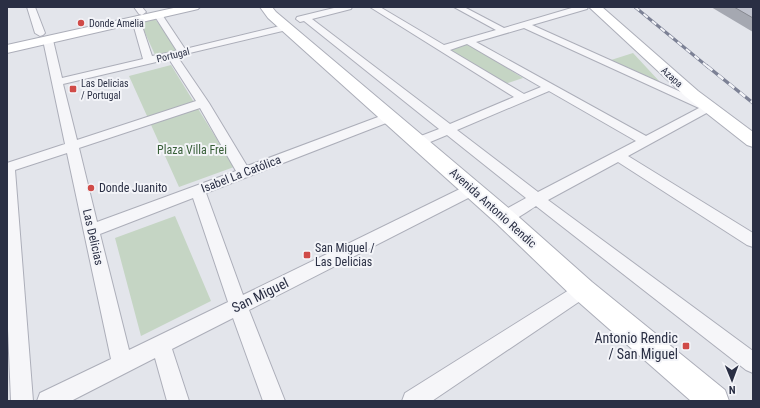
<svg xmlns="http://www.w3.org/2000/svg" width="760" height="408" viewBox="0 0 760 408" font-family="'Roboto Condensed',sans-serif">
	<rect width="100%" height="100%" fill="#e3e5eb"/>
	<!-- green -->
	<path fill="#c5d5c4" d="M 155,19 L 180,51 L 156,57 L 140,22 Z
		M 468,44 L 523,78 L 505,84 L 449,51 Z
		M 633,53 L 660,82 L 611,60 Z
		M 171,65 L 234,167 L 179,187 L 129,76 Z
		M 175,216 L 211,301 L 141,336 L 115,238 Z"/>
	<g fill="none" stroke-linecap="round" stroke-linejoin="round">
		<!-- street casing -->
		<g stroke="#acaeb9" stroke-width="2">
			<path id="street" d="M 27,7 L 35,7 L 45,33 L 43,35 L 40,36 L 35,33 Z
				M 134,7 L 142,7 L 146,12 L 142,15 L 139,14 Z
				M 338,7 L 352,7 L 351,9 L 312,19 L 450,124 L 514,97 L 370,7 L 380,7 L 444,45 L 496,30 L 454,7 L 464,7 L 504,28 L 575,7 L 588,7 L 587,9 L 532,25 L 712,106 L 714,108 L 712,110 L 628,156 L 753,233 L 753,247 L 747,245 L 618,162 L 548,200 L 753,351 L 753,373 L 746,370 L 536,206 C 526,212 511,225 499,221 L 496,217 L 499,213 L 526,198 L 447,135 L 423,145 L 413,145 L 412,142 L 413,139 L 439,129 L 304,21 L 300,22 L 296,19 L 297,17 ZM 524,28 L 699,108 L 646,136 L 476,42 ZM 467,44 L 541,87 L 524,94 L 450,50 ZM 549,91 L 636,141 L 538,192 L 457,130 Z
				M 158,12 L 161,13 L 185,49 L 288,24 L 292,27 L 291,29 L 177,56 L 209,103 L 247,166 L 386,114 L 394,114 L 396,117 L 394,120 L 206,193 L 243,295 L 468,185 L 473,184 L 478,185 L 480,189 L 478,193 L 249,310 L 285,401 L 263,401 L 233,318 L 172,349 L 189,401 L 167,401 L 155,358 L 71,401 L 37,401 L 40,393 L 111,359 L 67,153 L 15,170 L 33,401 L 11,401 L 7,305 L 7,163 L 65,144 L 43,40 L 48,37 L 53,40 L 62,78 L 143,59 L 132,20 L 136,17 L 140,20 L 152,56 L 177,51 L 154,15 ZM 169,59 L 196,101 L 77,140 L 63,84 ZM 200,108 L 236,171 L 97,222 L 79,148 ZM 193,198 L 228,302 L 129,350 L 100,234 Z
				M 583,282 L 589,285 L 592,290 L 589,295 L 432,401 L 402,401 L 405,393 L 577,285 Z"/>
		</g>
		<!-- secondary casing -->
		<g stroke="#acaeb9" stroke-width="2">
			<path id="secondary" d="M 178,7 L 200,7 L 198,9 L 194,10 L 7,53 L 7,45 Z
				M 260,7 L 272,7 L 276,12 L 512,211 L 592,282 L 725,390 L 729,401 L 691,401 L 574,298 L 496,223 L 268,18 Z
				M 589,7 L 602,7 L 698,91 L 753,132 L 753,147 L 747,145 L 686,97 Z"/>
		</g>
		<!-- street -->
		<use href="#street" fill="#f6f6f9" fill-rule="evenodd"/>
		<!-- secondary -->
		<use href="#secondary" fill="#fff" fill-rule="evenodd"/>
		<!-- rail-far1 casing -->
		<g stroke="#7c8195" stroke-width="3">
			<path id="rail-far1" d="M 635,7 L 708,67"/>
		</g>
		<!-- rail casing -->
		<g stroke="#7c8195" stroke-width="3.5">
			<path id="rail" d="M 707,66 L 753,103"/>
		</g>
		<!-- rail-far1 -->
		<use href="#rail-far1" stroke="#f3f4f8" stroke-width="2" stroke-dasharray="5.5" stroke-linecap="butt"/>
		<!-- rail -->
		<use href="#rail" stroke="#f3f4f8" stroke-width="2.5" stroke-dasharray="7" stroke-linecap="butt"/>
	</g>
	<!-- wall -->
	<path fill="#a5a8b1" d="M 711,7 L 753,7 L 753,32 Z"/>
	<!-- building -->
	<path fill="#c0c3ce" stroke="#868890" d="M 734,7 L 753,7 L 753,18 Z"/>
	<!-- markers -->
	<g fill="#d04b48" stroke="#f3f4f8" stroke-width="1.5">
		<circle cx="81" cy="23" r="4"/>
		<rect x="69" y="85" width="8" height="8" rx="2"/>
		<circle cx="91" cy="188" r="4"/>
		<rect x="303" y="251" width="8" height="8" rx="2"/>
		<rect x="682" y="342" width="8" height="8" rx="2"/>
	</g>
	<g text-anchor="middle" dominant-baseline="central" stroke-width="4" stroke-linejoin="round" paint-order="stroke">
		<!-- far-poi labels -->
		<g font-size="10" fill="#2a2f44" stroke="#f3f4f8" text-anchor="start">
			<text x="89" y="23">Donde Amelia</text>
			<text x="81" y="83">Las Delicias<tspan x="81" dy="12">/ Portugal</tspan></text>
		</g>
		<!-- far-street labels -->
		<g font-size="10" fill="#2a2f44" stroke="#f3f4f8">
			<text transform="translate(173 55) rotate(-14)">Portugal</text>
			<text transform="translate(672 77) rotate(42)">Azapa</text>
		</g>
		<!-- park labels -->
		<g font-size="12" fill="#385f38" stroke="#f3f4f8">
			<text x="192" y="150">Plaza Villa Frei</text>
		</g>
		<!-- street labels -->
		<g font-size="12" fill="#2a2f44" stroke="#f3f4f8">
			<text transform="translate(241 174) rotate(-21)">Isabel La Católica</text>
			<text transform="translate(493 208) rotate(42)">Avenida Antonio Rendic</text>
			<text transform="translate(93 237) rotate(77)">Las Delicias</text>
		</g>
		<!-- poi labels -->
		<g font-size="12" fill="#2a2f44" stroke="#f3f4f8" text-anchor="start">
			<text x="99" y="188">Donde Juanito</text>
			<text x="315" y="248">San Miguel /<tspan x="315" dy="14">Las Delicias</tspan></text>
		</g>
		<!-- near-street labels -->
		<g font-size="14" fill="#2a2f44" stroke="#f3f4f8">
			<text transform="translate(260 295) rotate(-26)">San Miguel</text>
		</g>
		<!-- near-poi labels -->
		<g font-size="14" fill="#2a2f44" stroke="#f3f4f8" text-anchor="end">
			<text x="678" y="338">Antonio Rendic<tspan x="678" dy="16">/ San Miguel</tspan></text>
		</g>
	</g>
	<!-- border -->
	<rect width="760" height="408" fill="none" stroke="#2a2f44" stroke-width="16"/>
	<!-- north arrow -->
	<g transform="translate(732 380) rotate(179)" stroke="#f3f4f8" stroke-width="3" paint-order="stroke">
	<path d="M0-3L7 15L0 10L-7 15Z" fill="#2a2f44"/>
	<text y="-6" font-size="11" font-weight="bold" text-anchor="middle" fill="#2a2f44">N</text>
	</g>
</svg>
